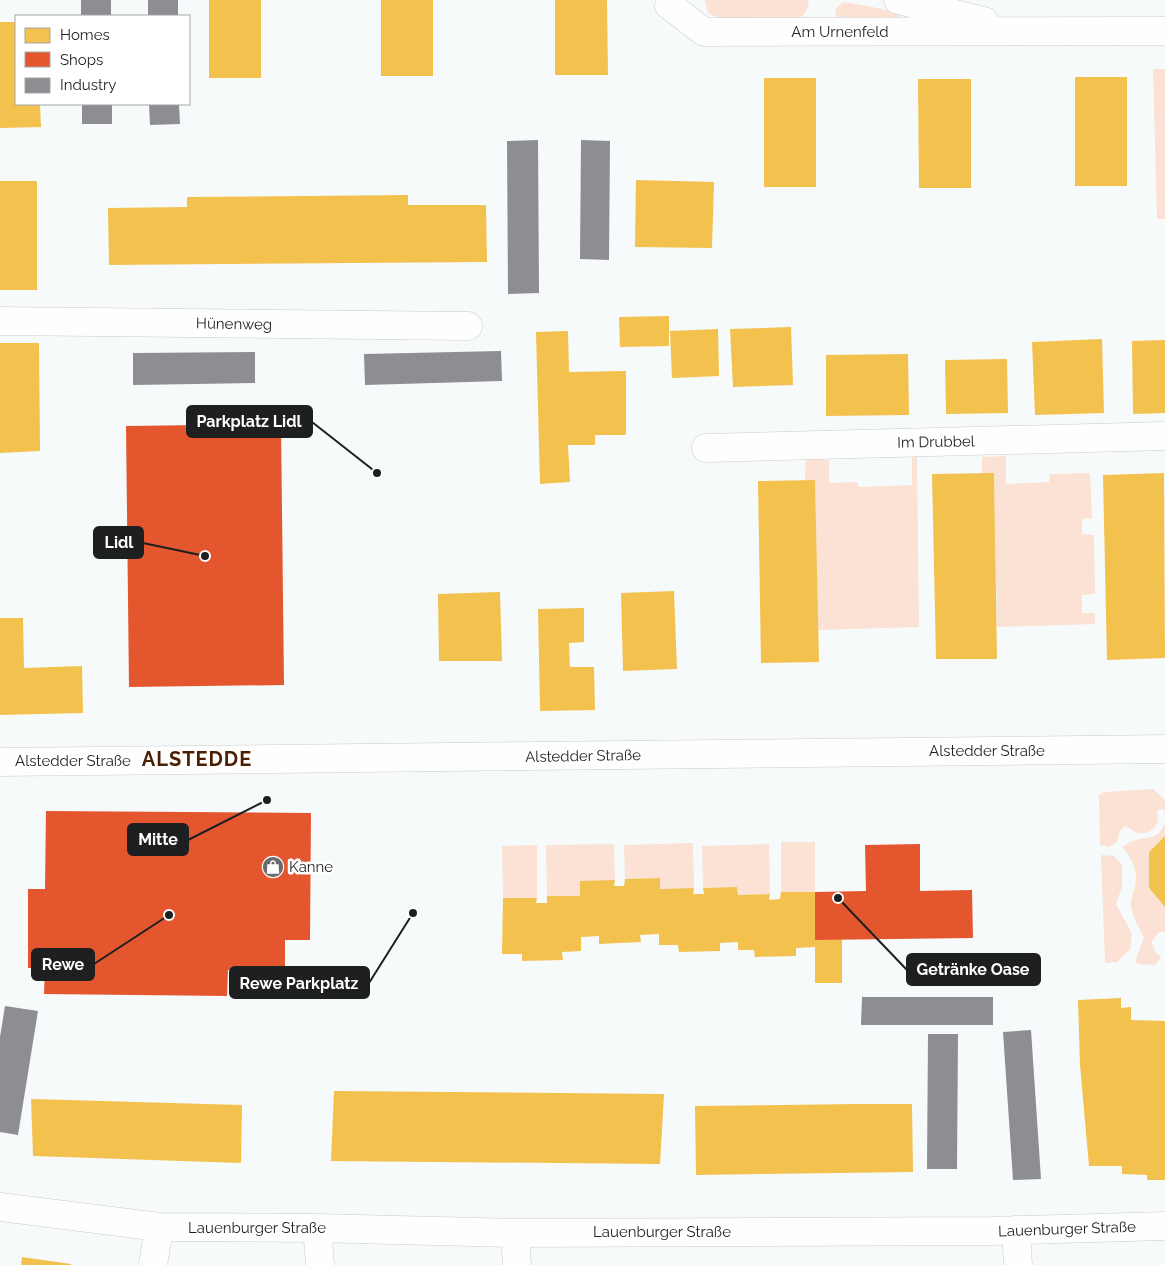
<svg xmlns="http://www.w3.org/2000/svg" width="1165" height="1265" viewBox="0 0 1165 1265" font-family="Raleway,sans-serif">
	<rect width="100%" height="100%" fill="#f7fafb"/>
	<!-- green -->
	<path fill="#fbe2d4" d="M 705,0 L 807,0 L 809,5 L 804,15 L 796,20 L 723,20 L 708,13 Z
		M 843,2 L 868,6 L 898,13 L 900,19 L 846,21 L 835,15 L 836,8 Z
		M 1153,69 L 1165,69 L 1165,219 L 1157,219 Z
		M 1006,456 L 1006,484 L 1049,482 L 1050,474 L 1090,473 L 1092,518 L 1082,519 L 1082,534 L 1094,535 L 1095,594 L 1082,595 L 1082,613 L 1095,613 L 1095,624 L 997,627 L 994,473 L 982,473 L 982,457 Z
		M 912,457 L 917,457 L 919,627 L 818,630 L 815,481 L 805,480 L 806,458 L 829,460 L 829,483 L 857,482 L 859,487 L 912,485 Z
		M 1153,789 L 1165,800 L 1165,816 L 1164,809 L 1157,810 L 1158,821 L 1155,827 L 1146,833 L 1137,833 L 1125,826 L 1120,831 L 1117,842 L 1109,847 L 1100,845 L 1099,795 L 1104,792 Z
		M 1165,824 L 1165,836 L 1149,852 L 1149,888 L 1165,907 L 1165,932 L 1159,932 L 1151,942 L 1156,953 L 1161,957 L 1155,965 L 1140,964 L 1135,962 L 1144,938 C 1139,928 1132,916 1131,905 C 1130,899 1133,896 1134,890 C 1139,873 1134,860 1122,847 C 1126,845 1130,842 1133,841 C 1150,835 1155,842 1165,824 Z
		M 781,842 L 815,842 L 815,892 L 781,892 Z
		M 693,843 L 694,888 L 660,889 L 659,878 L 625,879 L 624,845 Z
		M 614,844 L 615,880 L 580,896 L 547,896 L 546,845 Z
		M 769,844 L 770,894 L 738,895 L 737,887 L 703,888 L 702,846 Z
		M 537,845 L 537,898 L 503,898 L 502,846 Z
		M 1101,855 L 1114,856 L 1122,865 L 1122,887 L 1116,904 L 1132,934 L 1130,949 L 1117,962 L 1105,963 Z"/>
	<!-- homes -->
	<path fill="#f2c14e" d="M 209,0 L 261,0 L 261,78 L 209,78 Z
		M 381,0 L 433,0 L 433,76 L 381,76 Z
		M 555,0 L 607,0 L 608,75 L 555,75 Z
		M 0,22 L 16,22 L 16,104 L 40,104 L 41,127 L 0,128 Z
		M 1075,77 L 1127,77 L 1127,186 L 1075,186 Z
		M 764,78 L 816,78 L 816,187 L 764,187 Z
		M 918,79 L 971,79 L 971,188 L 919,188 Z
		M 636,180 L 714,182 L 712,248 L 635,247 Z
		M 0,181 L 37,181 L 37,290 L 0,290 Z
		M 408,195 L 408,205 L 486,205 L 487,262 L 109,265 L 108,208 L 187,207 L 187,197 Z
		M 669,316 L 669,346 L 620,347 L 619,317 Z
		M 791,327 L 793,385 L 733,387 L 730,329 Z
		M 718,329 L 719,376 L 672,378 L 670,331 Z
		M 568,331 L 569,372 L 626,371 L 626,435 L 595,435 L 595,445 L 568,445 L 570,482 L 540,484 L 536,332 Z
		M 1102,339 L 1104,413 L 1035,415 L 1032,342 Z
		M 1165,340 L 1165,413 L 1133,414 L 1132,341 Z
		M 0,343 L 39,343 L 40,451 L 0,453 Z
		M 908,354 L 909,415 L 826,416 L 826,355 Z
		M 1007,359 L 1008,413 L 946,414 L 945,360 Z
		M 994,473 L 997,659 L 936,659 L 932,474 Z
		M 1164,473 L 1165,658 L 1107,660 L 1103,475 Z
		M 815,480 L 819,662 L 761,663 L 758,481 Z
		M 674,591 L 677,669 L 623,671 L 621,593 Z
		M 500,592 L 502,661 L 439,661 L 438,594 Z
		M 584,608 L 584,642 L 569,643 L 570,667 L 594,667 L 595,710 L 540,711 L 538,609 Z
		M 0,618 L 23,618 L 24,668 L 82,666 L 83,713 L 0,715 Z
		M 1165,836 L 1165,907 L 1149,888 L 1149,852 Z
		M 660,878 L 660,889 L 694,888 L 693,894 L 704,894 L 703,888 L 737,887 L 738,895 L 770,894 L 769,900 L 780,899 L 781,892 L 815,892 L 815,940 L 842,939 L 842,983 L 815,983 L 815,947 L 796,948 L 796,956 L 755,957 L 754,950 L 738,950 L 738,942 L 720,943 L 720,951 L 679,952 L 678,945 L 659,945 L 659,934 L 640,935 L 641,942 L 599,944 L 599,936 L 581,937 L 581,951 L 562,952 L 563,960 L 522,961 L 522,954 L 502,954 L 503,898 L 537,898 L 536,903 L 547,903 L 547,896 L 580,896 L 580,881 L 615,880 L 614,886 L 624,886 L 625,879 Z
		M 1121,998 L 1121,1008 L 1131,1007 L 1131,1020 L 1165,1021 L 1165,1180 L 1147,1180 L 1147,1175 L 1122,1174 L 1122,1166 L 1089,1166 L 1080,1065 L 1078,1000 Z
		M 334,1091 L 664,1094 L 660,1164 L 331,1161 Z
		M 31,1099 L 242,1105 L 241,1163 L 33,1156 Z
		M 858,1104 L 912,1104 L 913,1172 L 696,1175 L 695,1106 Z
		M 22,1257 L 71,1264 L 71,1265 L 21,1265 Z"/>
	<!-- shops -->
	<path fill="#e4572e" d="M 281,424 L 284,685 L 129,687 L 126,426 Z
		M 46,811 L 311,813 L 310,940 L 285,940 L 285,971 L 228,970 L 227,996 L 44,994 L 45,968 L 28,968 L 28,889 L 45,889 Z
		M 920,844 L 920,891 L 972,890 L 973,938 L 815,940 L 815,892 L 866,891 L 865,845 Z"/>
	<!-- industry -->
	<path fill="#8d8d92" d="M 81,0 L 111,0 L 111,16 L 81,16 Z
		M 148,0 L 178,0 L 178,16 L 148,16 Z
		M 82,104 L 112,104 L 112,124 L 82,124 Z
		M 149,104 L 179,104 L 180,124 L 150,125 Z
		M 538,140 L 539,293 L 508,294 L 507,141 Z
		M 581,140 L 610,141 L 609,260 L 580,259 Z
		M 501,351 L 502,381 L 365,385 L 364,354 Z
		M 255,352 L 255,383 L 133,385 L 133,353 Z
		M 862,997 L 993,997 L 993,1025 L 861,1025 Z
		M 5,1006 L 38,1011 L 18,1135 L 0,1132 L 0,1037 Z
		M 1031,1030 L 1041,1179 L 1013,1180 L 1003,1032 Z
		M 928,1034 L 958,1034 L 957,1169 L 927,1169 Z"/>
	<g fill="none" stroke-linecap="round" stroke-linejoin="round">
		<!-- street casing -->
		<g stroke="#c9cbcb" stroke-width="29">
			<path id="street" d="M 670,0 L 669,5 L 704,32 L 1165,31
				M 898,0 L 984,21
				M 0,321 L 468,326
				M 706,448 L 1165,436
				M 0,1207 L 159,1227 L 317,1228 L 515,1233 L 991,1231 L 1165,1226
				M 317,1228 L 320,1265
				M 1016,1230 L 1018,1265
				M 515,1233 L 517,1265
				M 153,1265 L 159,1227"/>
		</g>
		<!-- secondary casing -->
		<g stroke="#c9cbcb" stroke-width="29">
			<path id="secondary" d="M 0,762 L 1165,749"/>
		</g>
		<!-- street -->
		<use href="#street" stroke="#fefefe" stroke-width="28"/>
		<!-- secondary -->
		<use href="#secondary" stroke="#fefefe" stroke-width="28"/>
	</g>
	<!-- icons -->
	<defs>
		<g id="shop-disc" transform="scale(1.125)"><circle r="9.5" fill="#6a6c6d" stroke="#fff"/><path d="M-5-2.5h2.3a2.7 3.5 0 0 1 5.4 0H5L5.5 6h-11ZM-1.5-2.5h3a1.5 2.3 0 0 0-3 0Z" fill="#fff"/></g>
	</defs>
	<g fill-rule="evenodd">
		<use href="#shop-disc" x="273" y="867"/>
	</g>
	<g text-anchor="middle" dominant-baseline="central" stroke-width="5" stroke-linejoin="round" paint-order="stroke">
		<!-- street labels -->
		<g font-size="15" fill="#1e1f20" stroke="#fff">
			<text x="840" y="32">Am Urnenfeld</text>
			<text transform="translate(234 324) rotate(1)">Hünenweg</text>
			<text transform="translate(936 442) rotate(-1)">Im Drubbel</text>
			<text x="987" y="751">Alstedder Straße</text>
			<text transform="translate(583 756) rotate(-1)">Alstedder Straße</text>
			<text x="73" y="761">Alstedder Straße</text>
			<text x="257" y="1228">Lauenburger Straße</text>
			<text transform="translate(1067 1229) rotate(-2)">Lauenburger Straße</text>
			<text x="662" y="1232">Lauenburger Straße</text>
		</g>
		<!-- poi labels -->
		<g font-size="15" fill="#1e1f20" stroke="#fff" text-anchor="start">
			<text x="289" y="867">Kanne</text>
		</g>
		<!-- district labels -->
		<g font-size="20" font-weight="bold" letter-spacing="1" fill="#4c1f00" stroke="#fff">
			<text x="197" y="759">ALSTEDDE</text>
		</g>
	</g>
	<!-- callouts -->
	<path fill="none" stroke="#1e1f20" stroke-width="2" d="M377 473L312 422M205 556L143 543M267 800L188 840M169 915L94 964M838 898L907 970M413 913L369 983"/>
	<g fill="#1e1f20" stroke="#fff" stroke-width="2">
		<circle cx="377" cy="473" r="5"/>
		<circle cx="205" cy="556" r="5"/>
		<circle cx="267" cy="800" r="5"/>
		<circle cx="169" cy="915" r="5"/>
		<circle cx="838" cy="898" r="5"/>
		<circle cx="413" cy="913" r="5"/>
	</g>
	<g fill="#1e1f20" stroke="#1e1f20" stroke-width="2">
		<rect x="187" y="406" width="125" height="31" rx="5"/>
		<rect x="94" y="527" width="49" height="31" rx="5"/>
		<rect x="128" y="824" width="60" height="31" rx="5"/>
		<rect x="32" y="949" width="62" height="31" rx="5"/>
		<rect x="907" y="954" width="133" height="31" rx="5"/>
		<rect x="230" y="967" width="139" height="31" rx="5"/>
	</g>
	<g font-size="16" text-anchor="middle" font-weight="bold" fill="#fff">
		<text x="249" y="427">Parkplatz Lidl</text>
		<text x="119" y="548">Lidl</text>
		<text x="158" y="845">Mitte</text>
		<text x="63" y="970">Rewe</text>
		<text x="973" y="975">Getränke Oase</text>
		<text x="299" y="989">Rewe Parkplatz</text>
	</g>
	<!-- legend -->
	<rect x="15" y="15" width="175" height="90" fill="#ffffff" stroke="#a5a5a6"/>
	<rect x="25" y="28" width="25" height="15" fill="#f2c14e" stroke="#a5a5a6"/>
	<text x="60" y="40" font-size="15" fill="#1e1f20">Homes</text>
	<rect x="25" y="52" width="25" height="15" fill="#e4572e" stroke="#a5a5a6"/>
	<text x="60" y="65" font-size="15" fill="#1e1f20">Shops</text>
	<rect x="25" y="78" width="25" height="15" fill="#8d8d92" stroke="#a5a5a6"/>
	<text x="60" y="90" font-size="15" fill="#1e1f20">Industry</text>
</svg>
